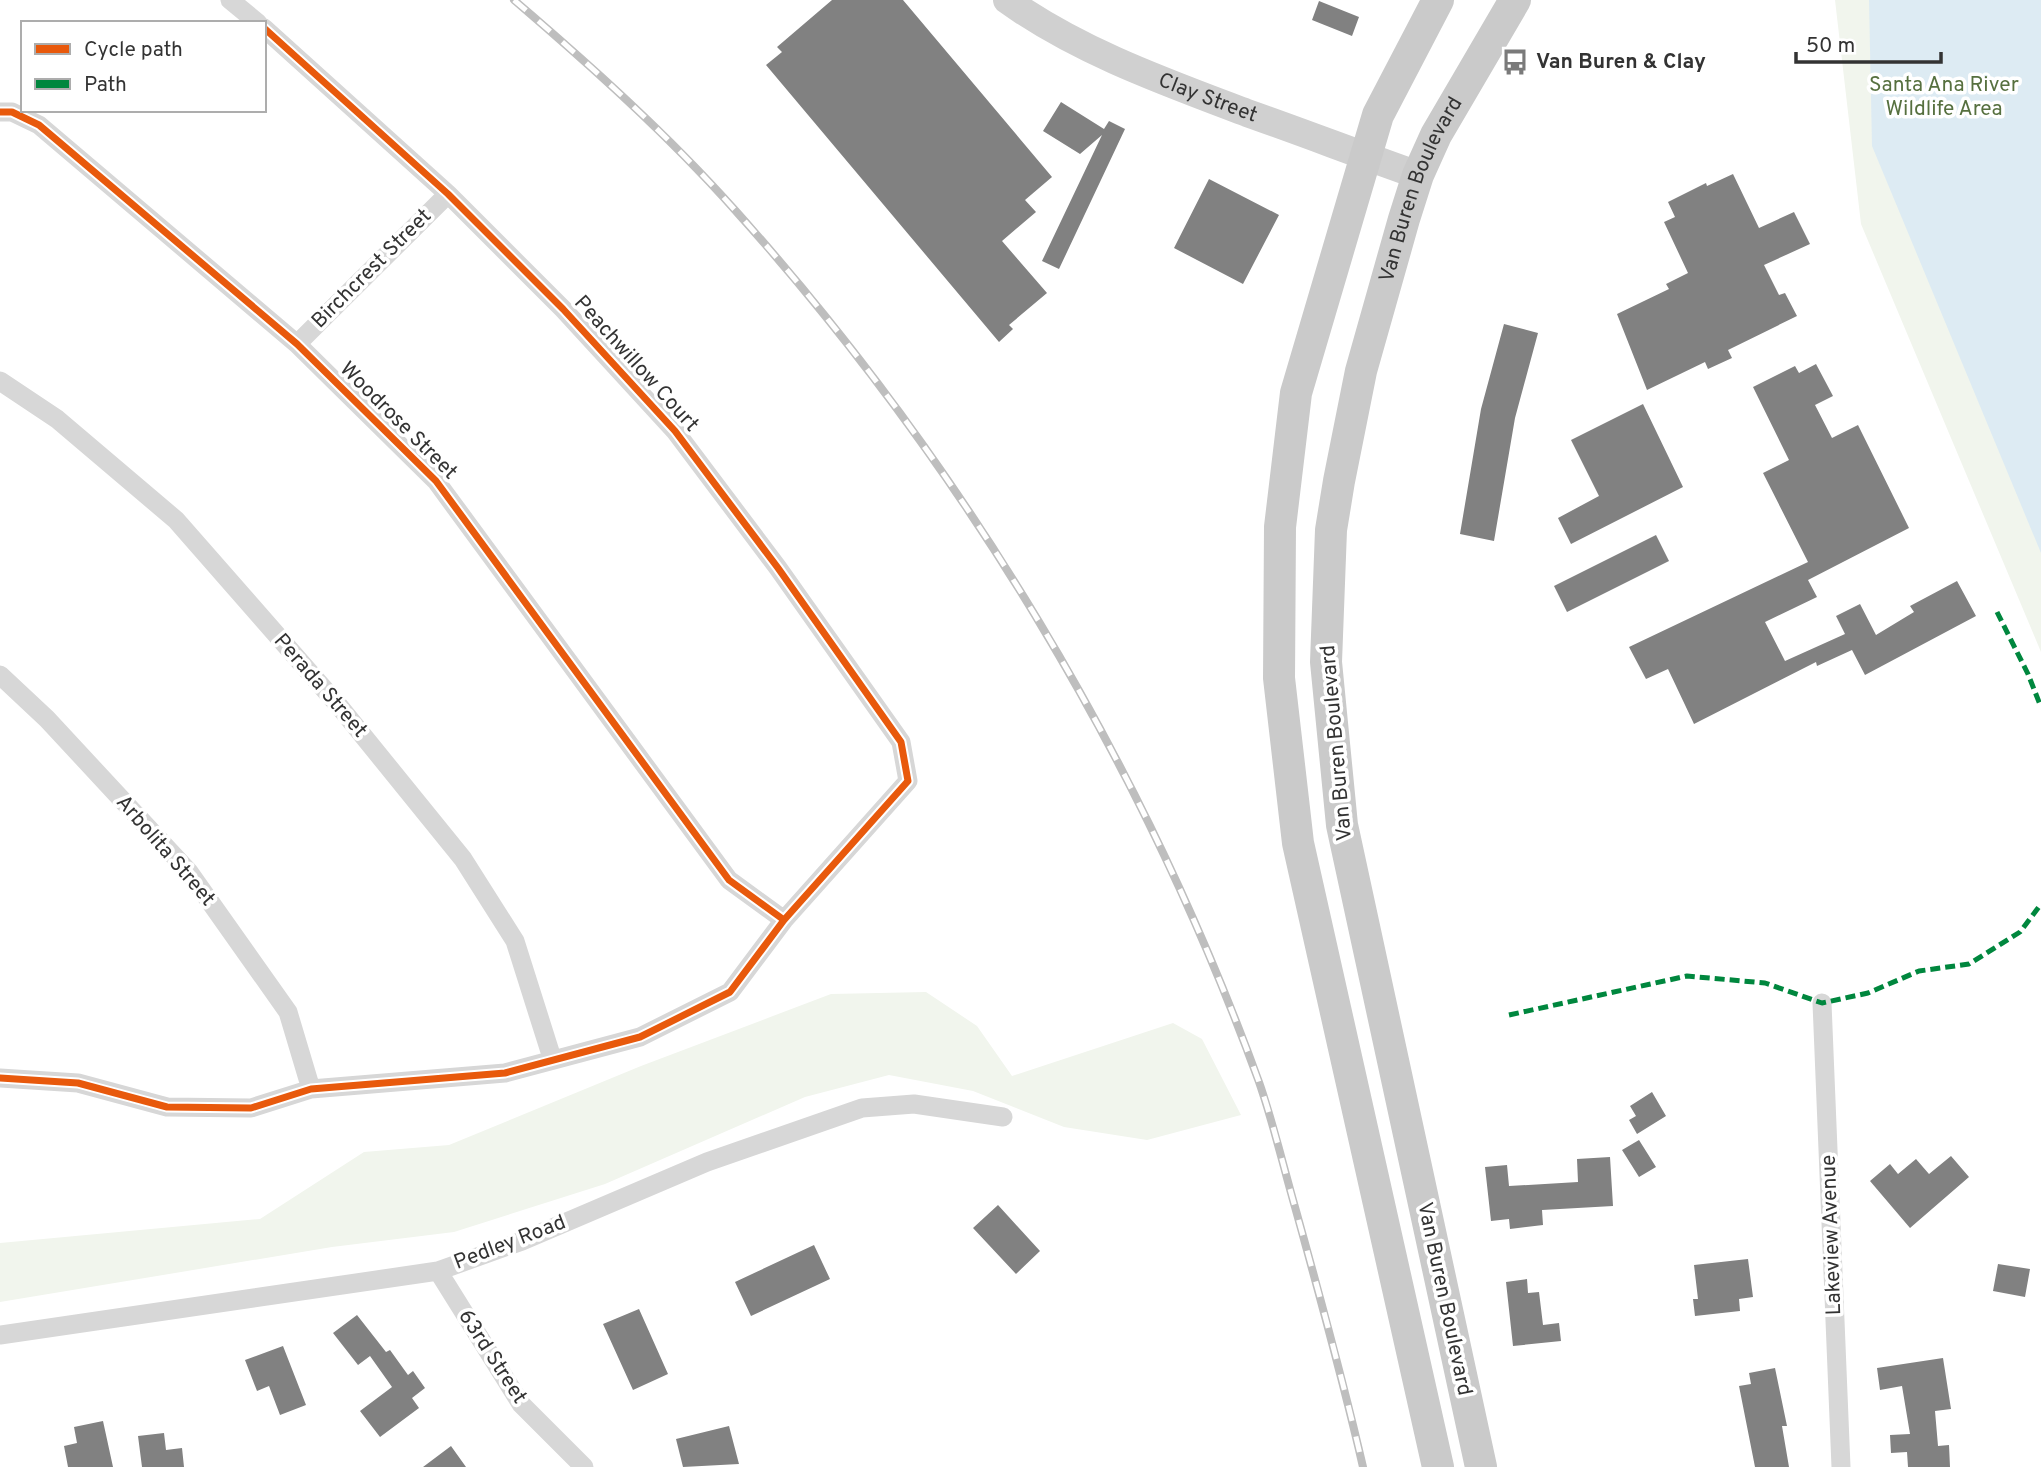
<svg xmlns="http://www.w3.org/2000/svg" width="2041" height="1467" viewBox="0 0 2041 1467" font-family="Overpass,sans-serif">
	<rect width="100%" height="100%" fill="#fff"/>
	<!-- green -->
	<path fill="#f1f5ed" d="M 1835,0 L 2041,0 L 2041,652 L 1861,224 Z
		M 926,992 L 977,1026 L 1012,1076 L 1173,1023 L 1202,1039 L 1241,1115 L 1147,1140 L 1064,1127 L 973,1091 L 889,1075 L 805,1097 L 605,1184 L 454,1232 L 332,1247 L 0,1302 L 0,1243 L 260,1219 L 364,1152 L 449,1145 L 641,1066 L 831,994 Z"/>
	<!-- water -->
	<path fill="#ddebf3" d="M 1869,0 L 2041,0 L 2041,553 L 1872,146 Z"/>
	<!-- building -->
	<path fill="#818181" d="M 832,0 L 903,0 L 1052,177 L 1025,200 L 1036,212 L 1002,241 L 1047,293 L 1009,325 L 1013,329 L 999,342 L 766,65 L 782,52 L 777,47 Z
		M 1319,1 L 1359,17 L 1352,36 L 1312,20 Z
		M 1061,102 L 1104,129 L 1109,121 L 1125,129 L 1059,269 L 1042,261 L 1102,135 L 1080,154 L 1043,131 Z
		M 1733,174 L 1759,228 L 1794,212 L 1810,244 L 1764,265 L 1779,295 L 1785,293 L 1797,316 L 1728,350 L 1732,358 L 1708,369 L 1705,362 L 1647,390 L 1617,314 L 1669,289 L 1666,284 L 1688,273 L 1664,222 L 1675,217 L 1668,202 L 1706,183 L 1707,186 Z
		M 1209,179 L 1279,215 L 1243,284 L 1174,248 Z
		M 1504,324 L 1538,333 L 1515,418 L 1494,541 L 1460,534 L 1481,409 Z
		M 1816,364 L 1833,396 L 1815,405 L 1832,438 L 1858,425 L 1909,528 L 1808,580 L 1817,597 L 1765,622 L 1785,661 L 1845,634 L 1836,616 L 1860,604 L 1876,635 L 1914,612 L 1910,606 L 1957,581 L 1976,616 L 1865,675 L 1852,650 L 1817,666 L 1816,662 L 1694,724 L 1668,669 L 1646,679 L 1629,647 L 1808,562 L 1763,473 L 1789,460 L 1753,387 L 1795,366 L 1799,373 Z
		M 1643,404 L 1683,487 L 1571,544 L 1558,518 L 1599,496 L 1571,440 Z
		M 1656,535 L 1669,561 L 1567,612 L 1554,586 Z
		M 1652,1092 L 1666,1116 L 1637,1134 L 1629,1120 L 1636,1116 L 1630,1106 Z
		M 1639,1140 L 1656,1167 L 1639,1177 L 1622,1150 Z
		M 1951,1156 L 1969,1177 L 1910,1228 L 1870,1181 L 1890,1164 L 1898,1174 L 1916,1159 L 1929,1174 Z
		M 1610,1157 L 1613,1206 L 1542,1210 L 1543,1225 L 1510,1229 L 1509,1219 L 1491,1221 L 1485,1167 L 1507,1165 L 1509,1186 L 1578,1182 L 1577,1159 Z
		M 998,1205 L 1040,1251 L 1016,1274 L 973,1228 Z
		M 814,1245 L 830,1279 L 751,1316 L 735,1282 Z
		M 1748,1259 L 1753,1297 L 1739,1299 L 1740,1311 L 1695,1316 L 1693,1299 L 1698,1299 L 1694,1265 Z
		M 1998,1264 L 2030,1269 L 2025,1297 L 1993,1291 Z
		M 1527,1279 L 1528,1293 L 1539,1292 L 1543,1325 L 1559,1323 L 1561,1341 L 1513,1346 L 1506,1282 Z
		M 639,1309 L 668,1374 L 633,1390 L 603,1324 Z
		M 357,1315 L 386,1352 L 390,1350 L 408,1375 L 413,1371 L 425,1388 L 412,1398 L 419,1408 L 380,1437 L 360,1411 L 392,1387 L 370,1356 L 358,1365 L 333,1333 Z
		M 283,1346 L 306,1405 L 280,1415 L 269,1386 L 257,1391 L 245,1360 Z
		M 1943,1358 L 1951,1409 L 1935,1411 L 1938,1446 L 1949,1445 L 1950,1467 L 1908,1467 L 1907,1452 L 1891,1453 L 1890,1435 L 1910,1434 L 1902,1386 L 1880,1390 L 1877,1368 Z
		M 1775,1368 L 1787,1426 L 1782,1426 L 1789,1467 L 1755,1467 L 1739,1386 L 1751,1384 L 1749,1373 Z
		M 103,1421 L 113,1467 L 68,1467 L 64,1446 L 77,1443 L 74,1427 Z
		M 729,1426 L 739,1464 L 683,1467 L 676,1439 Z
		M 164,1433 L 166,1450 L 182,1448 L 184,1467 L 142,1467 L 138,1436 Z
		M 451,1446 L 466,1467 L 423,1467 Z"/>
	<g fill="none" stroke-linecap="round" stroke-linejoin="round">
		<!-- street -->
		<path stroke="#d7d7d7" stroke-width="19" d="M 230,0 L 258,23
			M 0,112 L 12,112 L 39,125 L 297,344 L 436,481 L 729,880 L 784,920
			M 297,344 L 448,194
			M 0,381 L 57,419 L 176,520 L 339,706 L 463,859 L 515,941 L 552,1058
			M 0,675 L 47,719 L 189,872 L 288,1012 L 311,1089
			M 1822,1003 L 1841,1467
			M 0,1078 L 78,1083 L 167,1107 L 251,1108 L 311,1089 L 505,1073 L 640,1037 L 730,992 L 784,920 L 908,781 L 901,742 L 778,568 L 675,431 L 563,309 L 448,194 L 264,28
			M 438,1271 L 521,1404 L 584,1467
			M 0,1335 L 438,1271 L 522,1241 L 707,1162 L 862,1108 L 914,1104 L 1003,1117"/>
		<!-- secondary -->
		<path stroke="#d0d0d0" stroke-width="28" id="s1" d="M 1007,0 C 1078,51 1165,82 1247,113 C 1304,133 1361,155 1418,175"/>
		<!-- primary -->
		<g stroke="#cacaca" stroke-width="32">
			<path d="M 1438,1467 L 1298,843 L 1279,678 L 1280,527 L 1296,393 L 1378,115 L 1438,0"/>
			<path id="s2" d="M 1481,1467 L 1342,825 L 1326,662 L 1331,530 L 1339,481 L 1361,371 L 1404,219 L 1418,175 L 1436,135 L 1515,0"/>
		</g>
		<!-- rail casing -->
		<g stroke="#bebebe" stroke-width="8">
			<path id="rail" d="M 514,0 C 591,66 667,134 734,209 C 962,463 1142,761 1259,1082 C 1273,1122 1283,1165 1295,1207 C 1319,1293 1343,1380 1363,1467"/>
		</g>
		<!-- rail -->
		<use href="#rail" stroke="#fff" stroke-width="5" stroke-dasharray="16" stroke-linecap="butt"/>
		<!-- quiet -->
		<path stroke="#00873e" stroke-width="5" stroke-dasharray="10 5" stroke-linecap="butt" d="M 1997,612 L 2028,674 L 2041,707
			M 1509,1015 L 1687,976 L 1765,983 L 1822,1003 L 1868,993 L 1919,971 L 1969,964 L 2020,932 L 2041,904"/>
		<!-- cycleway casing -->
		<g stroke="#fff" stroke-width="11">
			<path id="cycleway" d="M 0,112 L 12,112 L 39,125 L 297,344 L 436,481 L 729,880 L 784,920
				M 0,1078 L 78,1083 L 167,1107 L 251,1108 L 311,1089 L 505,1073 L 640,1037 L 730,992 L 784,920 L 908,781 L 901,742 L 778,568 L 675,431 L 563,309 L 448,194 L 264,28"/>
		</g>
		<!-- cycleway -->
		<use href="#cycleway" stroke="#e8590c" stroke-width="7"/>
	</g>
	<!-- icons -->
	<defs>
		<g id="bus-bare" transform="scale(2.1)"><path d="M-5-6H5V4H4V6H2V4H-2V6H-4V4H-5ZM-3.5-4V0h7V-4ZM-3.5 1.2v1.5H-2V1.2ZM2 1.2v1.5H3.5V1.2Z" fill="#7a7a7a" stroke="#fff" stroke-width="2.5" paint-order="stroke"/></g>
	</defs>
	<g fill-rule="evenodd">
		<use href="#bus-bare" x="1515" y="62"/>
	</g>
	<g text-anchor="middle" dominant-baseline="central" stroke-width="7" stroke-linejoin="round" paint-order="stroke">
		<!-- poi labels -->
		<g font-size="21" font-weight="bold" fill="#333" stroke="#fff" text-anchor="start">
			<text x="1536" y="62">Van Buren &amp; Clay</text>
		</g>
		<!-- park labels -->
		<g font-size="21" fill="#56703f" stroke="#fff">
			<text x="1944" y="85">Santa Ana River<tspan x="1944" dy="24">Wildlife Area</tspan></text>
		</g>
		<!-- street labels -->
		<g font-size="21" fill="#333" stroke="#fff">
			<text stroke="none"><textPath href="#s1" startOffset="224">Clay Street</textPath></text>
			<text stroke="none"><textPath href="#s2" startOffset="1306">Van Buren Boulevard</textPath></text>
			<text transform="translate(372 269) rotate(-45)">Birchcrest Street</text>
			<text transform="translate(636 364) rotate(48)">Peachwillow Court</text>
			<text transform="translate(398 421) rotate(45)">Woodrose Street</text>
			<text transform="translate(320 686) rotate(49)">Perada Street</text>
			<text transform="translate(1337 743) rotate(-95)">Van Buren Boulevard</text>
			<text transform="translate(165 851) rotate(49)">Arbolita Street</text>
			<text transform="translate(1832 1235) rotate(-92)">Lakeview Avenue</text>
			<text transform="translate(510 1243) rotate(-21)">Pedley Road</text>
			<text transform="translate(1444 1299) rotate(78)">Van Buren Boulevard</text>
			<text transform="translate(492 1357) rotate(57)">63rd Street</text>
		</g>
	</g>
	<!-- legend -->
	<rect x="21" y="21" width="245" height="91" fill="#ffffff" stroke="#adadad" stroke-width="2"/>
	<rect x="35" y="44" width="35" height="10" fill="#e8590c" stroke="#adadad" stroke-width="2"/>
	<text x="84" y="56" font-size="21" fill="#333333">Cycle path</text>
	<rect x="35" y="79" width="35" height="10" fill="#00873e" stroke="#adadad" stroke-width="2"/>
	<text x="84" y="91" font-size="21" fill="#333333">Path</text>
	<!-- scale -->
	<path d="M1796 52v10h145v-10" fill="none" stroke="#333333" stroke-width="3.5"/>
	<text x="1806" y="52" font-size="21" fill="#333333" stroke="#ffffff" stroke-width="5" paint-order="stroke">50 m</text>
</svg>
